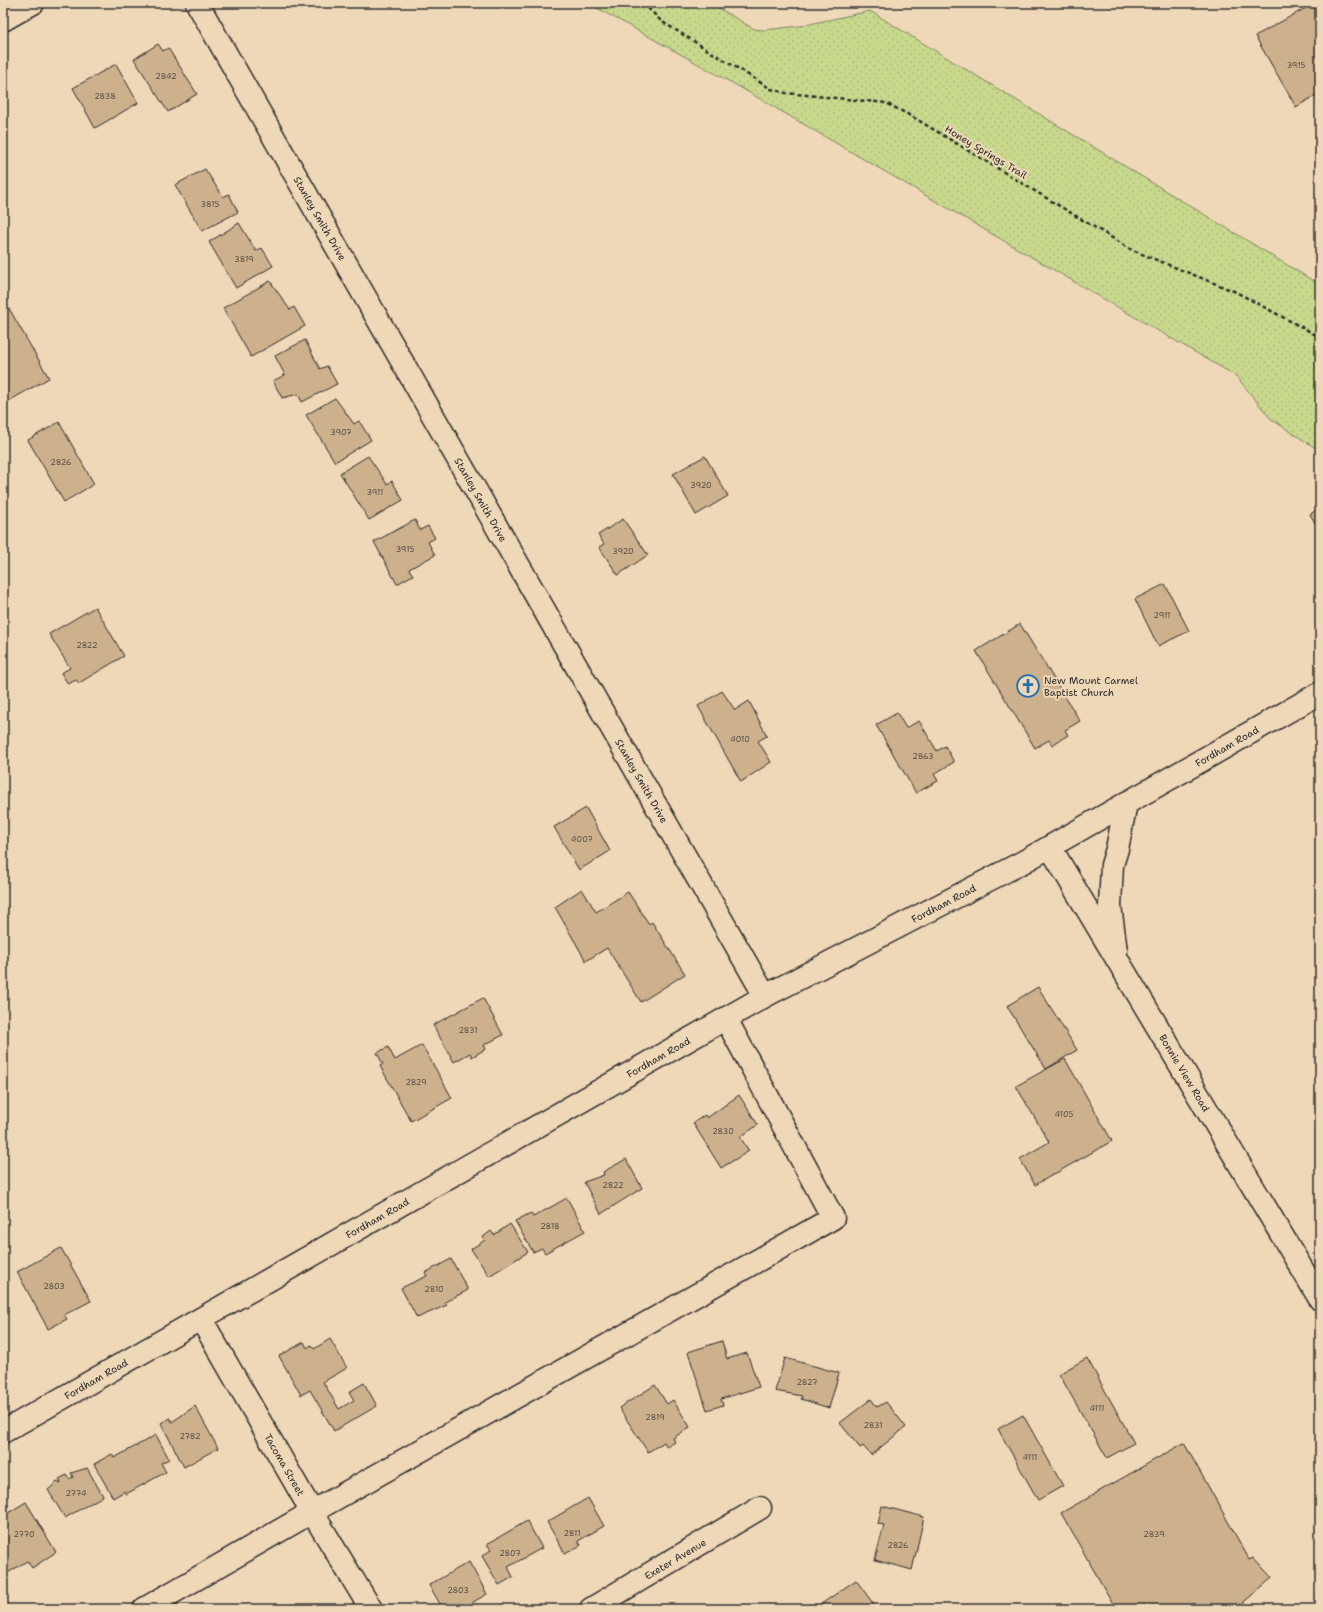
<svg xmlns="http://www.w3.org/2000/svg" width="1323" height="1612" viewBox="0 0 1323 1612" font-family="'Shantell Sans',sans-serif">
	<defs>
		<pattern id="park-dots" width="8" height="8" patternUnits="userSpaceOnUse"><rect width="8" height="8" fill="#c8d98d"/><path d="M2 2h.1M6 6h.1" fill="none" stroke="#acba7a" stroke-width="1.8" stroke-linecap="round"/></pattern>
	</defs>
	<rect width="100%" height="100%" fill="#efd8b8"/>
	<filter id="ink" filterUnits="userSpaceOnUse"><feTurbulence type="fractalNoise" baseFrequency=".025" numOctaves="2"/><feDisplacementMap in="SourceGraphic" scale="8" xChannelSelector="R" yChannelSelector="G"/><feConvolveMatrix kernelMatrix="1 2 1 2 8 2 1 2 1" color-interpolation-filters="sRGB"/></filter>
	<g filter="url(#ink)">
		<!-- park -->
		<path fill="url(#park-dots)" stroke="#7a825c" d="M 588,3 L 710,3 L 754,29 L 764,30 L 800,26 L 870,11 L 1320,285 L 1320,451 L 1271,419 L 1236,376 L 743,89 Z"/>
		<!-- building -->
		<path fill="#cdb18d" stroke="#2b2b2b" d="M 1315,3 L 1320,3 L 1320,93 L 1296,107 L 1255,36 Z
			M 158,44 L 163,51 L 168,48 L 197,94 L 168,112 L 134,59 Z
			M 116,64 L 138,103 L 95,128 L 73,88 Z
			M 205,169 L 223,197 L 229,194 L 238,212 L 202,231 L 175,185 Z
			M 239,223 L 256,251 L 262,248 L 273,266 L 236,288 L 209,242 Z
			M 270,281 L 290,310 L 294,307 L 305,326 L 251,357 L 223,308 Z
			M 3,298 L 49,378 L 7,402 L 3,395 Z
			M 305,340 L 320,369 L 327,366 L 337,384 L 302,402 L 298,394 L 282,398 L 273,381 L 285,375 L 275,356 Z
			M 335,398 L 354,424 L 359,421 L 371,440 L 335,462 L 306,415 Z
			M 59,422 L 94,484 L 64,502 L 28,440 Z
			M 368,456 L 387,484 L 392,481 L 403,500 L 369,520 L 340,473 Z
			M 705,456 L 728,496 L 696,515 L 673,474 Z
			M 1320,508 L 1320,532 L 1310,514 Z
			M 623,519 L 648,555 L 618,575 L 599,547 L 604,544 L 598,535 Z
			M 415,520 L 420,530 L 428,526 L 435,538 L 428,542 L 435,555 L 409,569 L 413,575 L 397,584 L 374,542 Z
			M 1165,584 L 1189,631 L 1158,646 L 1135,599 Z
			M 95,607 L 124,656 L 79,683 L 76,680 L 68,684 L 61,673 L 70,668 L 49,634 Z
			M 1020,624 L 1080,721 L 1065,730 L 1068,735 L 1052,745 L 1049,740 L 1035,748 L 976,651 Z
			M 722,691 L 735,710 L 749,701 L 767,736 L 758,741 L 771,762 L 741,782 L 698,706 Z
			M 897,713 L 906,728 L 919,721 L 937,751 L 945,746 L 954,762 L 934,774 L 938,781 L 916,793 L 876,725 Z
			M 586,808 L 610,851 L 579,870 L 554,827 Z
			M 582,889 L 596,912 L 628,892 L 649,924 L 652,922 L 685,974 L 641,1002 L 607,948 L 586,961 L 555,907 Z
			M 1038,987 L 1077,1050 L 1046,1069 L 1007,1006 Z
			M 483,998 L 503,1035 L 484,1045 L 486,1049 L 482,1051 L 472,1057 L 470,1053 L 454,1062 L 433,1025 Z
			M 422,1045 L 452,1098 L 411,1121 L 380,1066 L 383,1064 L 377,1053 L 388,1047 L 395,1060 Z
			M 1065,1059 L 1112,1141 L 1035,1185 L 1020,1159 L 1049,1142 L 1016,1086 Z
			M 739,1095 L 758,1125 L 740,1137 L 749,1151 L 721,1168 L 693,1123 L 705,1115 L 707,1118 Z
			M 626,1159 L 642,1188 L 601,1214 L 584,1182 L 604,1175 L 603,1172 Z
			M 567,1198 L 585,1231 L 545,1253 L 542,1248 L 533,1252 L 515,1221 L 531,1213 L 533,1217 Z
			M 510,1224 L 528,1252 L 489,1276 L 471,1249 L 485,1240 L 483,1237 L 491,1231 L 494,1235 Z
			M 61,1248 L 91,1301 L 64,1315 L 67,1319 L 48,1329 L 17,1272 Z
			M 451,1259 L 468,1290 L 445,1302 L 447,1305 L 417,1318 L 401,1288 L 427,1276 L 425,1273 Z
			M 330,1339 L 347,1368 L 323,1382 L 339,1409 L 354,1400 L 349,1392 L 364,1383 L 377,1406 L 334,1431 L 310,1390 L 301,1395 L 279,1356 L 304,1342 L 307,1348 L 311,1345 L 314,1349 Z
			M 722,1341 L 727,1359 L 747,1353 L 759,1387 L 721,1399 L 723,1405 L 707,1410 L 688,1352 Z
			M 785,1358 L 839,1373 L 829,1408 L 801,1399 L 802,1396 L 775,1391 Z
			M 1087,1358 L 1134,1443 L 1107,1458 L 1059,1374 Z
			M 655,1385 L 667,1404 L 673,1400 L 690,1427 L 673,1438 L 675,1442 L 667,1447 L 664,1442 L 648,1452 L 619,1408 Z
			M 871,1399 L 877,1407 L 886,1402 L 906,1427 L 871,1455 L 863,1446 L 860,1448 L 840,1423 Z
			M 195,1406 L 218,1448 L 184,1467 L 161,1423 L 170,1418 L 172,1422 Z
			M 1023,1415 L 1063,1486 L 1038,1500 L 998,1429 Z
			M 156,1435 L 169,1459 L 161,1463 L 166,1472 L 126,1494 L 125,1491 L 113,1498 L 94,1464 L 112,1454 L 114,1458 Z
			M 1184,1443 L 1249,1559 L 1253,1557 L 1272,1578 L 1239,1606 L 1236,1604 L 1228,1609 L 1116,1609 L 1061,1513 Z
			M 87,1468 L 103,1496 L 65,1518 L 48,1490 L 57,1482 L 61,1484 L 59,1479 L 67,1475 L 69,1479 L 73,1477 L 71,1473 Z
			M 588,1498 L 604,1526 L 578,1541 L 581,1545 L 565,1554 L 547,1522 Z
			M 26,1502 L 56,1552 L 32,1568 L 27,1561 L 6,1574 L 3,1569 L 3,1516 Z
			M 882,1506 L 924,1517 L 912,1570 L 875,1560 L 884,1525 L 878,1524 Z
			M 527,1521 L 542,1548 L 508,1567 L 513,1577 L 499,1585 L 482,1556 L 491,1550 L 487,1544 Z
			M 469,1562 L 487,1594 L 461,1609 L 443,1609 L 429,1585 Z
			M 856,1580 L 877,1609 L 814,1609 Z"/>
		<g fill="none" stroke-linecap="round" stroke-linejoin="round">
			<!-- minor casing -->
			<g stroke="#2b2b2b" stroke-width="25">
				<g id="minor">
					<path id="s1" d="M 197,3 L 765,996"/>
					<path d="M 3,20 L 33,3"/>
					<path id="s2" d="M 1050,847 L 1320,1299"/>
					<path d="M 1116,951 L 1110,906 L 1112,865 L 1117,849 L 1126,803"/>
					<path id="s3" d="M 201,1319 L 312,1512 L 371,1609"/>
					<path id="s4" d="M 3,1432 L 765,996 L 1023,862 L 1320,693"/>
					<path d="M 144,1609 L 312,1512 L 833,1218 L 726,1019"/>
					<path id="s5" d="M 591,1609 L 760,1508"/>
				</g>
			</g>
			<!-- path -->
			<path stroke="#2b2b2b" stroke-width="2.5" stroke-dasharray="4 3" stroke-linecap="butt" d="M 643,3 L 661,21 L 771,89 L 786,93 L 886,103 L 913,117 L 1132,250 L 1236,292 L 1320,337"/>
			<!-- minor -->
			<use href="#minor" stroke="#efd8b8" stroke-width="22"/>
		</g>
	</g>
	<!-- icons -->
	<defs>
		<g id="church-ring" transform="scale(1.15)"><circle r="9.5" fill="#efd8b8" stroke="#1f6fb2" stroke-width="1.5"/><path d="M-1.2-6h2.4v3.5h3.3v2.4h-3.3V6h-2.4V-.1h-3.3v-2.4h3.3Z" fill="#1f6fb2"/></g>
	</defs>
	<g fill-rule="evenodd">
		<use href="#church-ring" x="1028" y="686"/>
	</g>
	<g text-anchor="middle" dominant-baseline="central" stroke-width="4" stroke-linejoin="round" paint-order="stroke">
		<!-- number labels -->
		<g font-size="8" fill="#544c44">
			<text x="1296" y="65">3915</text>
			<text x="166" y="76">2842</text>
			<text x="105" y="96">2838</text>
			<text x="210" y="204">3815</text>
			<text x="244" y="259">3819</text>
			<text x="341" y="432">3907</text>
			<text x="61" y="462">2826</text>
			<text x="701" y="485">3920</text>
			<text x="375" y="492">3911</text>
			<text x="405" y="549">3915</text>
			<text x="623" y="551">3920</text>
			<text x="1162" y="615">2911</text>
			<text x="87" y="645">2822</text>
			<text x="740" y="739">4010</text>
			<text x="923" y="756">2863</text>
			<text x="582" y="839">4007</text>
			<text x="468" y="1030">2831</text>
			<text x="416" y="1082">2829</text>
			<text x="1064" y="1114">4105</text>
			<text x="723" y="1131">2830</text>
			<text x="613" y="1185">2822</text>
			<text x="550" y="1226">2818</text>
			<text x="54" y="1286">2803</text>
			<text x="434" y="1289">2810</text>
			<text x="807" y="1382">2827</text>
			<text x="1097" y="1408">4111</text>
			<text x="655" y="1417">2819</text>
			<text x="873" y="1425">2831</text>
			<text x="190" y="1436">2782</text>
			<text x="1030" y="1457">4111</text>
			<text x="76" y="1493">2774</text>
			<text x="572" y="1533">2811</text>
			<text x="24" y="1534">2770</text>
			<text x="1154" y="1534">2839</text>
			<text x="898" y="1545">2826</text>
			<text x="510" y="1553">2807</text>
			<text x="458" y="1590">2803</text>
		</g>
		<!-- street labels -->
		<g font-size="10" fill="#2b2b2b" stroke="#efd8b8">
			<text transform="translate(986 152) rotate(31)">Honey Springs Trail</text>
			<text stroke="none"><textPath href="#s1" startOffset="248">Stanley Smith Drive</textPath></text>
			<text stroke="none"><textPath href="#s1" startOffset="572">Stanley Smith Drive</textPath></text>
			<text stroke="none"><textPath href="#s4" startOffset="1403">Fordham Road</textPath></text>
			<text stroke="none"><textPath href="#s1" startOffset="896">Stanley Smith Drive</textPath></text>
			<text stroke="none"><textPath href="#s4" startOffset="1079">Fordham Road</textPath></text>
			<text stroke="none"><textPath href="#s4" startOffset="755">Fordham Road</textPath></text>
			<text stroke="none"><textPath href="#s2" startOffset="263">Bonnie View Road</textPath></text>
			<text stroke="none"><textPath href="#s4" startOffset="431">Fordham Road</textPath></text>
			<text stroke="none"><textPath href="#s4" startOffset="107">Fordham Road</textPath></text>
			<text stroke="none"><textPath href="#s3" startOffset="168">Tacoma Street</textPath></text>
			<text stroke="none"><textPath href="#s5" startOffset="98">Exeter Avenue</textPath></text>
		</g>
		<!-- poi labels -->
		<g font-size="10" fill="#2b2b2b" stroke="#efd8b8" text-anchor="start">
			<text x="1044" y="680">New Mount Carmel<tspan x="1044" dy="12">Baptist Church</tspan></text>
		</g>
	</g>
	<!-- margin -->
	<rect width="1323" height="1612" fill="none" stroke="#efd8b8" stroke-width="16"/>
	<rect x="8" y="8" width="1307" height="1596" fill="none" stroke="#2b2b2b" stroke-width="1.5" filter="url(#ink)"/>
</svg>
